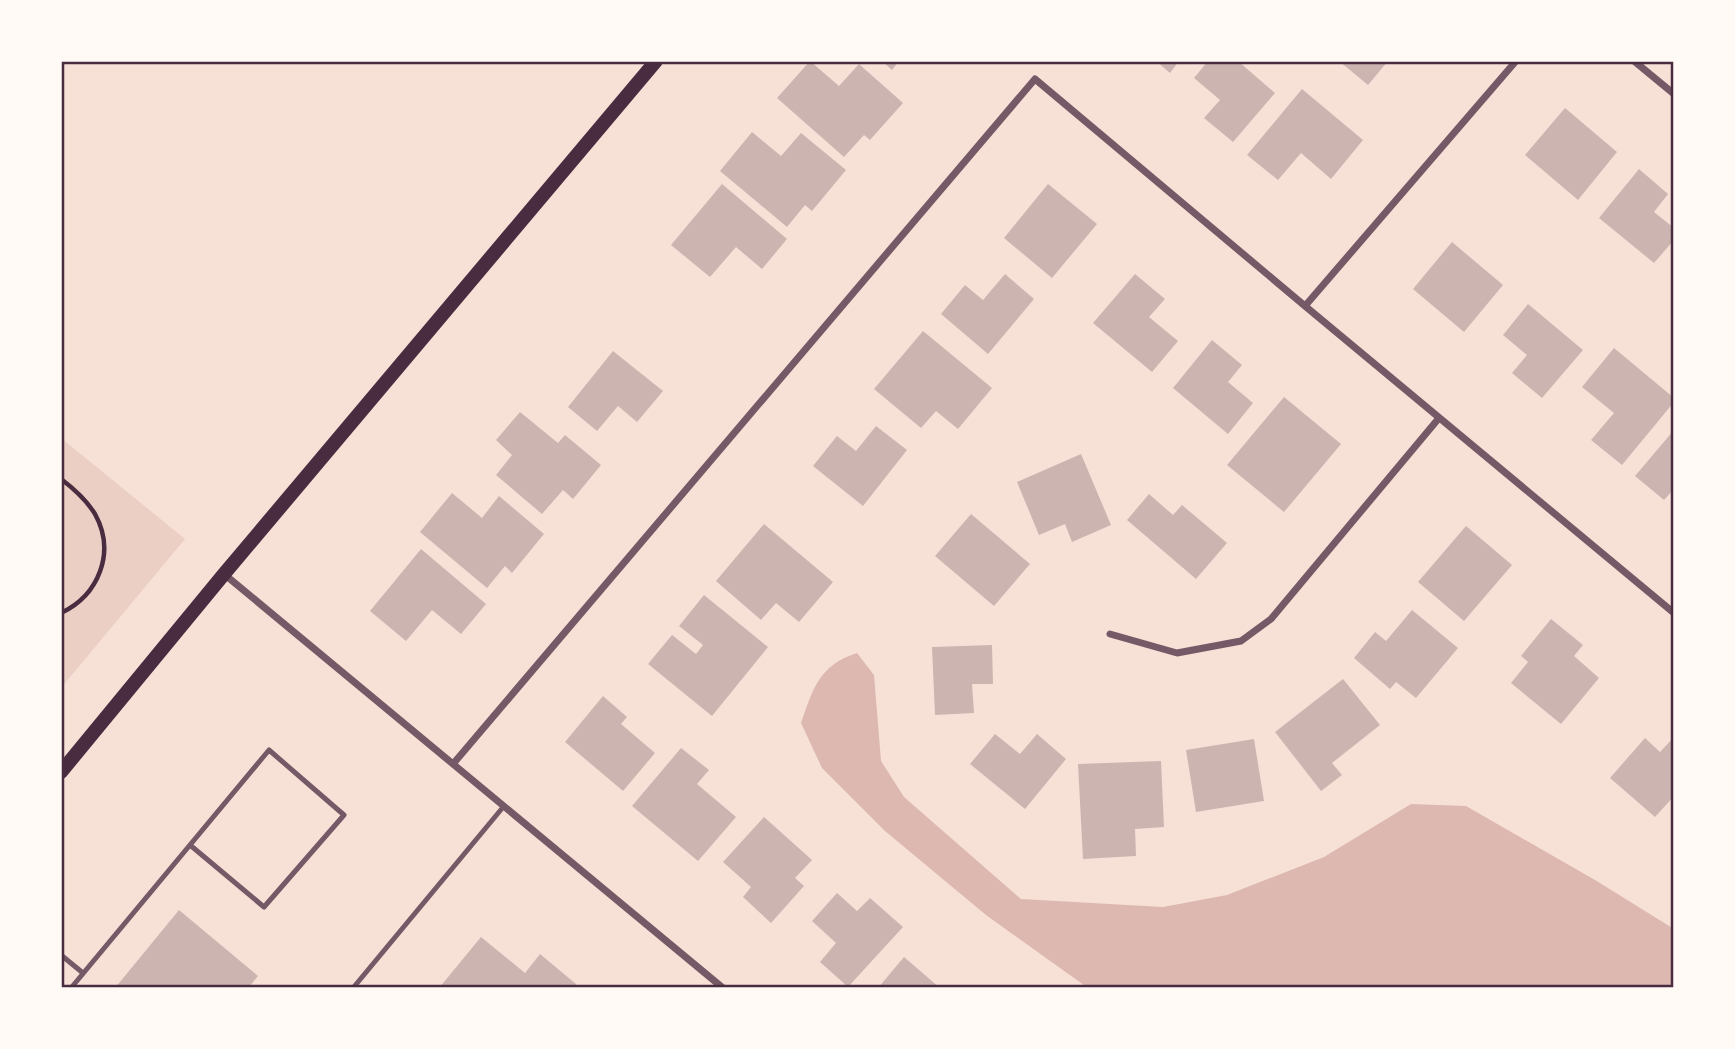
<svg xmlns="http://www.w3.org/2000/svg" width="1735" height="1049" viewBox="0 0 1735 1049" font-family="Ubuntu,sans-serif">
	<rect width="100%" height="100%" fill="#f7e1d7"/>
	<!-- green -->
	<path fill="#ebcfc5" d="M 61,438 L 185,539 L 61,688 Z"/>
	<!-- water -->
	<path fill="#dcb8b0" d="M 857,653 L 874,675 L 881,761 L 904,797 L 1021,899 L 1163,907 L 1227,895 L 1324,857 L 1411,804 L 1466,806 L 1595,880 L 1674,929 L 1674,988 L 1088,988 L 986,915 L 885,831 L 822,768 L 801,723 C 813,689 819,665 857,653 Z"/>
	<!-- building -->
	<path fill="#ccb4b1" d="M 810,61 L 839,86 L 859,64 L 903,103 L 870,140 L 864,135 L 844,157 L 777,98 Z
		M 882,61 L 899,61 L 892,70 Z
		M 1156,61 L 1179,61 L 1170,73 Z
		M 1208,61 L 1238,61 L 1275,93 L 1233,142 L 1204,118 L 1220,100 L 1194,78 Z
		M 1339,61 L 1388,61 L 1368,85 Z
		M 1302,89 L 1363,140 L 1331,179 L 1301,153 L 1278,180 L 1247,155 Z
		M 1565,108 L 1617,152 L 1578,200 L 1525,155 Z
		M 752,132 L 781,156 L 801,133 L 846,170 L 812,211 L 805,205 L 787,227 L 720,171 Z
		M 1639,169 L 1668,194 L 1654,212 L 1674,228 L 1674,240 L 1654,263 L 1599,218 Z
		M 722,184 L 787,239 L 762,269 L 736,247 L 710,277 L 671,245 Z
		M 1048,184 L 1097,224 L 1052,278 L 1004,238 Z
		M 1452,242 L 1503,285 L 1464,332 L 1413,289 Z
		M 1005,274 L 1034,299 L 988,354 L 941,314 L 965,285 L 983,300 Z
		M 1135,274 L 1165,299 L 1149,317 L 1178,341 L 1152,372 L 1093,323 Z
		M 1528,304 L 1583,350 L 1542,398 L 1512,373 L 1527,355 L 1503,335 Z
		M 923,331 L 992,388 L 958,429 L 936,411 L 921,428 L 874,389 Z
		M 1212,340 L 1242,365 L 1228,382 L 1253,403 L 1228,434 L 1173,388 Z
		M 1614,348 L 1674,398 L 1674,402 L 1622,465 L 1591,440 L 1614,413 L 1582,387 Z
		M 613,351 L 663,391 L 637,422 L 618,406 L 597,431 L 568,407 Z
		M 1284,397 L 1341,444 L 1284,512 L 1227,465 Z
		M 520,412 L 558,443 L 565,435 L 601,465 L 573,499 L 563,490 L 542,514 L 496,475 L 512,455 L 496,440 Z
		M 876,426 L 907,450 L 863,506 L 813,466 L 837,436 L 856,451 Z
		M 1674,430 L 1674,489 L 1664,500 L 1635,476 Z
		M 1081,454 L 1111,525 L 1072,542 L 1065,524 L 1039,535 L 1017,482 Z
		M 452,493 L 482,518 L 499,496 L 544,534 L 512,573 L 505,566 L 487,588 L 420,532 Z
		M 1149,494 L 1173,515 L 1182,505 L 1227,543 L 1196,579 L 1127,520 Z
		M 971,514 L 1030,564 L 994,606 L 935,556 Z
		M 764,524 L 833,582 L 799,622 L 776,603 L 761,620 L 716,581 Z
		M 1466,526 L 1512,565 L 1464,621 L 1418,582 Z
		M 421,549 L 486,604 L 461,634 L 432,610 L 406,641 L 370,611 Z
		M 704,595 L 768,647 L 712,716 L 648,664 L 672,635 L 696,654 L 703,645 L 679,626 Z
		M 1412,610 L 1458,648 L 1416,698 L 1396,682 L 1390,689 L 1354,658 L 1375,632 L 1386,641 Z
		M 1551,619 L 1583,645 L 1574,656 L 1599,678 L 1561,724 L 1511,683 L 1528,662 L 1521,656 Z
		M 992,645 L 993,684 L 972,684 L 974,713 L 935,715 L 932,647 Z
		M 1343,679 L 1380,725 L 1332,763 L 1342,775 L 1321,791 L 1275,732 Z
		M 603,696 L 627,717 L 621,724 L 655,753 L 623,791 L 565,742 Z
		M 995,734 L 1020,754 L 1037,734 L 1066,759 L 1025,809 L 970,764 Z
		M 1674,737 L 1674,796 L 1655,817 L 1610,778 L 1645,738 L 1660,752 Z
		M 1254,739 L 1264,801 L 1196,812 L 1186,750 Z
		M 681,748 L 709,770 L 697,784 L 736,817 L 698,861 L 632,806 Z
		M 1161,761 L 1164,827 L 1135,829 L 1136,856 L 1083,859 L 1078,764 Z
		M 764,817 L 812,860 L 795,878 L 804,886 L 771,923 L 743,897 L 751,887 L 723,862 Z
		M 837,893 L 857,911 L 870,898 L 903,927 L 848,987 L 820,962 L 836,943 L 812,921 Z
		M 179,910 L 258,976 L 248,988 L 115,988 Z
		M 481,937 L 525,973 L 540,954 L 576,984 L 573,988 L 439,988 Z
		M 904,957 L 940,988 L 878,988 Z"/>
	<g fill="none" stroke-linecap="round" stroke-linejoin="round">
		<!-- path -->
		<path stroke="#4a2c40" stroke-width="4.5" d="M 61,479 C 73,488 87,501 95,514 C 116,552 99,595 61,613"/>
		<!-- service -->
		<path stroke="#755966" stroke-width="5" d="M 61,955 L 83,973
			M 71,988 L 269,750 L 344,815 L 264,907 L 190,845
			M 353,988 L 504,806"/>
		<!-- minor -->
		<path stroke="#755966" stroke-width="7" d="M 1634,61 L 1674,94
			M 1305,306 L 1516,61
			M 224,574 L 723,988
			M 1110,634 L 1177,653 L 1241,641 L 1271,619 L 1439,418
			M 453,764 L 1035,79 L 1305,306 L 1674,613"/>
		<!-- secondary -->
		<path stroke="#4a2c40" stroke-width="14" d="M 61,772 L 224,574 L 656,61"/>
	</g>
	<!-- border -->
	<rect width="1735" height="1049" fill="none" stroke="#fffaf5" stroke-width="126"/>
	<rect x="63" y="63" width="1609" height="923" fill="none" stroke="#4a2c40" stroke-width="2.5"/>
</svg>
